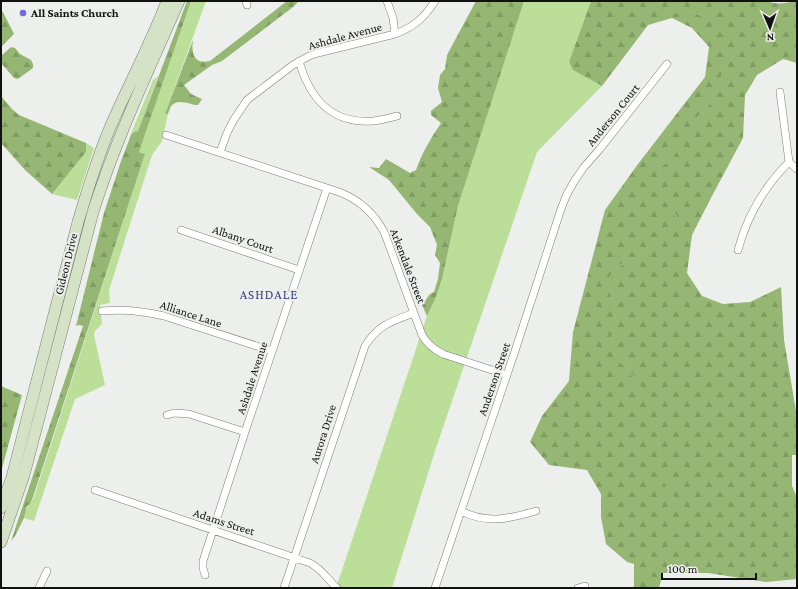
<svg xmlns="http://www.w3.org/2000/svg" width="798" height="589" viewBox="0 0 798 589" font-family="'Crimson Pro',serif">
	<defs>
		<pattern id="forest-firs" width="22" height="20" patternUnits="userSpaceOnUse"><rect width="22" height="20" fill="#95b773"/><path d="M5 1l3.5 6h-7zM16 11l3.5 6h-7z" fill="#7f9c62"/></pattern>
	</defs>
	<rect width="100%" height="100%" fill="#edefec"/>
	<!-- grass -->
	<path fill="#bbde99" d="M 191,1 L 206,1 L 165,114 L 168,114 L 162,141 L 152,155 L 109,290 L 110,303 L 100,305 L 102,324 L 95,331 L 94,335 L 105,385 L 75,399 L 34,521 L 24,518 C 26,507 29,506 34,497 L 145,154 L 139,152 Z
		M 524,1 L 591,1 L 569,62 L 574,70 L 602,86 L 537,152 L 436,448 L 392,588 L 336,588 L 427,316 L 436,297 L 442,279 L 458,206 Z
		M 158,76 L 138,131 L 131,135 L 128,141 L 153,80 Z
		M 86,143 L 94,148 L 77,200 L 52,194 L 86,152 Z"/>
	<!-- forest -->
	<path fill="url(#forest-firs)" d="M 187,1 L 191,1 L 139,152 L 145,154 L 33,497 L 30,504 L 27,506 L 24,518 L 15,536 L 11,541 L 83,326 L 79,325 L 76,326 L 104,213 L 121,161 L 131,135 L 134,132 L 138,131 Z
		M 287,1 L 299,1 L 293,7 L 222,61 L 212,65 L 184,85 L 191,94 L 202,99 L 198,105 C 191,105 179,98 172,105 C 170,107 169,111 168,114 L 165,114 L 193,40 C 191,53 194,65 210,61 Z
		M 476,1 L 524,1 L 458,206 L 442,279 L 436,297 L 427,316 L 422,305 L 430,294 L 434,292 L 438,279 L 440,263 L 435,255 L 437,245 L 430,227 L 417,214 L 389,180 L 369,167 L 379,168 L 386,159 L 410,173 L 416,170 C 422,153 431,138 441,123 L 431,115 L 431,111 L 442,102 L 438,88 L 440,75 L 445,69 L 447,55 Z
		M 591,1 L 768,1 C 780,6 786,2 797,1 L 797,63 L 783,59 L 757,75 L 745,95 L 743,138 L 712,196 L 692,235 L 687,273 L 702,296 L 723,304 L 750,302 L 781,287 L 784,340 L 797,417 L 797,455 L 792,455 L 792,486 L 797,497 L 797,579 L 766,582 L 708,573 L 663,573 L 659,588 L 634,588 L 634,564 L 627,562 L 606,544 L 601,517 L 601,494 L 587,470 L 549,465 L 530,442 L 542,416 L 569,381 L 573,332 L 605,210 L 638,164 L 705,77 L 709,47 L 692,28 L 672,18 L 648,25 L 602,86 L 573,70 L 569,62 Z
		M 1,11 L 3,12 L 14,34 L 1,47 Z
		M 11,47 L 15,48 L 20,54 L 31,60 L 33,64 L 33,68 L 18,79 L 14,78 L 1,63 L 1,56 Z
		M 1,96 L 12,109 L 19,115 L 86,143 L 86,152 L 52,194 L 25,170 L 1,143 Z
		M 1,386 L 22,395 L 1,472 Z"/>
	<g fill="none" stroke-linecap="round" stroke-linejoin="round">
		<!-- stream -->
		<path stroke="#97b975" stroke-width="2" d="M 650,588 C 655,574 644,560 653,547 C 661,537 680,538 680,522 C 681,507 675,500 668,488 C 665,483 662,475 660,469 C 655,457 662,446 658,434 C 656,427 651,421 649,414 C 648,410 649,407 648,403 C 647,397 643,392 640,387 C 636,381 632,375 628,369 C 622,363 614,356 612,347 C 610,340 613,334 615,326 C 616,321 616,314 615,308 C 613,297 607,287 611,276 C 616,263 633,261 643,254 C 648,251 647,243 652,240 C 656,238 660,238 664,237 C 670,235 674,230 678,226 C 678,214 669,207 664,198 C 659,189 658,177 660,167 C 663,164 668,161 671,158 C 678,149 683,138 689,129 C 697,117 708,108 714,95 C 720,85 722,74 727,64 C 731,58 742,51 739,44 C 736,38 727,36 722,32 C 715,27 710,18 701,15 C 697,13 691,11 686,11 C 675,12 656,20 654,1"/>
		<!-- minor casing -->
		<g stroke="#7a7b79" stroke-width="8">
			<path id="minor" d="M 246,1 L 247,5
				M 387,1 L 393,18 L 395,34
				M 299,61 C 310,99 331,124 373,121 C 382,120 389,118 397,116
				M 780,92 L 789,162 L 797,169
				M 166,135 L 339,192 C 360,200 375,214 385,234 L 422,335 C 427,344 433,349 443,354 L 507,375
				M 220,152 L 227,133 L 233,121 L 247,100 L 268,84 L 293,65 L 309,56 L 318,53 L 395,34 C 414,27 424,18 435,1
				M 181,230 L 299,270
				M 738,250 C 747,216 764,187 789,162
				M 102,311 C 124,309 143,311 164,316 L 272,351
				M 167,415 L 174,413 L 189,414 L 245,432
				M 95,490 L 310,563 C 323,570 327,579 337,588
				M 461,511 C 487,524 509,519 536,511
				M 205,575 L 203,568 L 203,561 L 245,432 L 327,188
				M 39,588 L 47,571
				M 284,588 L 365,346 C 378,325 392,321 414,313
				M 435,588 L 516,348 L 561,209 L 567,194 L 575,180 L 584,167 L 599,150 L 667,64
				M 578,588 L 585,586"/>
		</g>
		<!-- secondary casing -->
		<g stroke="#7a7b79" stroke-width="12">
			<path id="secondary" d="M 1,508 L 12,477 L 78,222 C 88,188 98,155 112,123 C 130,82 151,43 167,1
				M 1,542 L 24,475 L 93,212 C 116,139 148,71 179,1"/>
		</g>
		<!-- minor -->
		<use href="#minor" stroke="#fff" stroke-width="7"/>
		<!-- secondary -->
		<use href="#secondary" stroke="#d5e2c5" stroke-width="11"/>
	</g>
	<!-- markers -->
	<circle fill="#6b6be4" stroke="#edefec" stroke-width="1.5" cx="23" cy="13" r="4"/>
	<g text-anchor="middle" dominant-baseline="central" stroke-width="4" stroke-linejoin="round" paint-order="stroke">
		<!-- poi labels -->
		<g font-size="12" font-weight="bold" fill="#101110" stroke="#edefec" text-anchor="start">
			<text x="31" y="13">All Saints Church</text>
		</g>
		<!-- street labels -->
		<g font-size="12" fill="#101110" stroke="#edefec">
			<text transform="translate(345 36) rotate(-15)">Ashdale Avenue</text>
			<text transform="translate(613 115) rotate(-51)">Anderson Court</text>
			<text transform="translate(243 239) rotate(19)">Albany Court</text>
			<text transform="translate(66 264) rotate(-76)">Gideon Drive</text>
			<text transform="translate(408 266) rotate(69)">Arkendale Street</text>
			<text transform="translate(191 314) rotate(18)">Alliance Lane</text>
			<text transform="translate(252 378) rotate(-72)">Ashdale Avenue</text>
			<text transform="translate(494 379) rotate(-71)">Anderson Street</text>
			<text transform="translate(323 434) rotate(-72)">Aurora Drive</text>
			<text transform="translate(224 522) rotate(18)">Adams Street</text>
		</g>
		<!-- neighbourhood labels -->
		<g font-size="13" letter-spacing="1" fill="#3c3d7a" stroke="#edefec">
			<text x="269" y="294">ASHDALE</text>
		</g>
	</g>
	<!-- border -->
	<rect width="798" height="589" fill="none" stroke="#101110" stroke-width="4"/>
	<!-- north arrow -->
	<g transform="translate(770 28) rotate(178)" stroke="#edefec" stroke-width="3" paint-order="stroke">
	<path d="M0-3L7 15L0 10L-7 15Z" fill="#101110"/>
	<text y="-6" font-size="11" font-weight="bold" text-anchor="middle" fill="#101110">N</text>
	</g>
	<!-- scale -->
	<path d="M662 573v6h94v-6" fill="none" stroke="#101110" stroke-width="2"/>
	<text x="668" y="573" font-size="12" fill="#101110" stroke="#edefec" stroke-width="3" paint-order="stroke">100 m</text>
</svg>
